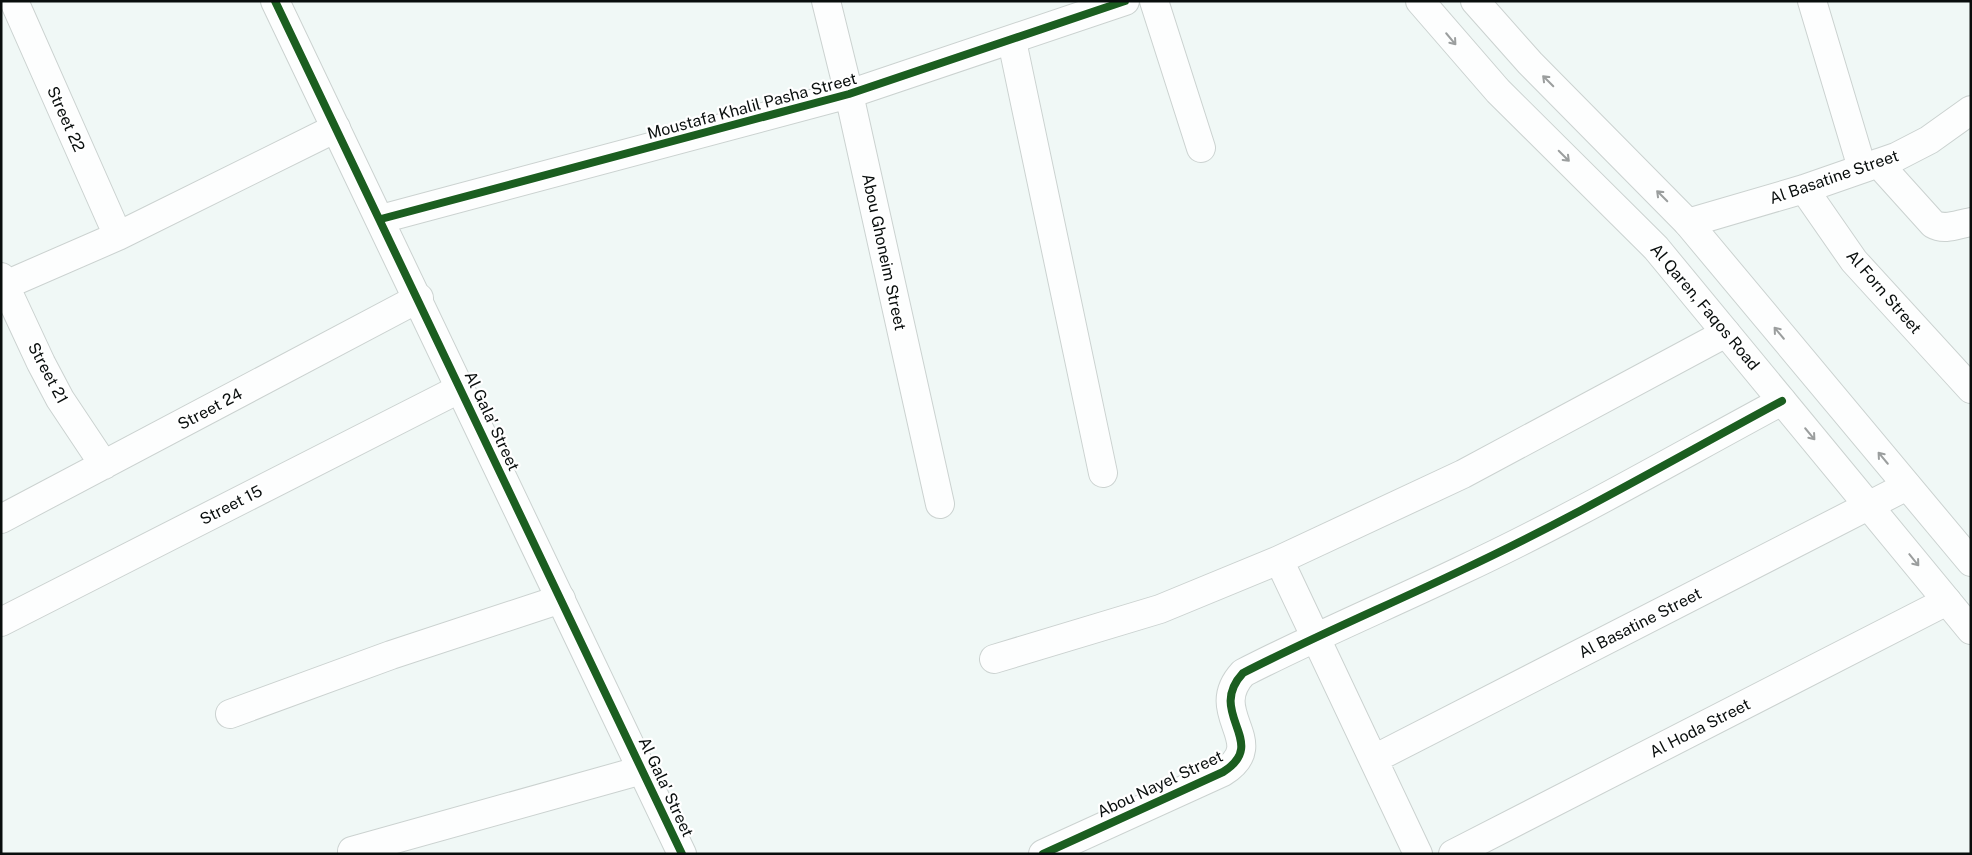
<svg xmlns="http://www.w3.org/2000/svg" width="1972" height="855" viewBox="0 0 1972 855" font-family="'Public Sans',sans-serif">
	<rect width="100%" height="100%" fill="#f0f8f6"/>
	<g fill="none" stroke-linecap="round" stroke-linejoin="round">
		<!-- minor casing -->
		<g stroke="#cbd2d0" stroke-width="30">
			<path id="minor" d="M 14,1 L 118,236
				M 826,1 L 849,94 L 940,504
				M 1154,1 L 1201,148
				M 1812,1 L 1862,168
				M 1012,41 L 1103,473
				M 1878,163 L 1933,224 C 1945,231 1958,224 1971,222
				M 1804,189 L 1854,261 L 1971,389
				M 381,219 L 849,94 L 1125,1
				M 1688,223 L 1804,189 L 1896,157 L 1929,140 L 1971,110
				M 1,277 L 41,363 L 60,399 L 104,465
				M 1,287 L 118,236 L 336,128
				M 1,519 L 419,298
				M 1279,560 L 1418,854
				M 1,622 L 461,388
				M 994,659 L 1160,609 L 1279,560 L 1463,474 L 1726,333
				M 230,714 L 391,655 L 561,599
				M 1374,759 L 1907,486
				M 352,851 L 642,770
				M 1043,854 L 1223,772 C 1271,742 1205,714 1243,673 C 1315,636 1389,605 1462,570 C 1571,519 1676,458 1782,401
				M 1453,854 L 1947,601"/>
		</g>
		<!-- tertiary casing -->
		<g stroke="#cbd2d0" stroke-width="30">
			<path id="tertiary" d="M 275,1 L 682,854"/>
		</g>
		<!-- secondary casing -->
		<g stroke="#cbd2d0" stroke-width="30">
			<path id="secondary" d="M 1420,1 L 1498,91 L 1656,248 L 1971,630
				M 1475,1 L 1530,63 L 1688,223 L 1971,562"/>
		</g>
		<!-- minor -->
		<use href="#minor" stroke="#fdfefe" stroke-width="28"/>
		<!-- tertiary -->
		<use href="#tertiary" stroke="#fdfefe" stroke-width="28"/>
		<!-- secondary -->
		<use href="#secondary" stroke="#fdfefe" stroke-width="28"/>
		<!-- cycleway casing -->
		<g stroke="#fff" stroke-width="11">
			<path id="cycleway" d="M 275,1 L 682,854
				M 381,219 L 849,94 L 1125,1
				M 1043,854 L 1223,772 C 1271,742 1205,714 1243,673 C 1315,636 1389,605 1462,570 C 1571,519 1676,458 1782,401"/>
		</g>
		<!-- cycleway -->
		<use href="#cycleway" stroke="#1b5e20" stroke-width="8"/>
	</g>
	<!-- one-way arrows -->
	<defs><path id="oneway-shaft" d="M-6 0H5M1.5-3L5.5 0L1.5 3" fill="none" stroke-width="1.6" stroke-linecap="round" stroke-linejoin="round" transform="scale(1.25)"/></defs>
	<g stroke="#9b9e9e">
		<use href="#oneway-shaft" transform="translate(1451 39) rotate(50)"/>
		<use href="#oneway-shaft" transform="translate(1548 81) rotate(-135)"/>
		<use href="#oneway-shaft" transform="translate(1564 156) rotate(45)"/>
		<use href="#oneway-shaft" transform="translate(1662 196) rotate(-135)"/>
		<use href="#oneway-shaft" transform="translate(1779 333) rotate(-130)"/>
		<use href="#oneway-shaft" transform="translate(1810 434) rotate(50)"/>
		<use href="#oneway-shaft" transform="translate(1883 458) rotate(-130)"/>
		<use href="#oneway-shaft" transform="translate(1914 560) rotate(51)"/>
	</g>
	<g text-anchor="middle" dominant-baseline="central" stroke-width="4.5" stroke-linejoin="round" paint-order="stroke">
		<!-- street labels -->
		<g font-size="16" fill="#090e0d" stroke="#fff">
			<text transform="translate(752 106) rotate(-15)">Moustafa Khalil Pasha Street</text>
			<text transform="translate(66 119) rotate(66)">Street 22</text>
			<text transform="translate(1834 177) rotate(-19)">Al Basatine Street</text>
			<text transform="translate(884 252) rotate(78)">Abou Ghoneim Street</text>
			<text transform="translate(1884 292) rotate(49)">Al Forn Street</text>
			<text transform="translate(1705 307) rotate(50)">Al Qaren, Faqos Road</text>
			<text transform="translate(48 373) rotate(62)">Street 21</text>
			<text transform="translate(210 409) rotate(-28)">Street 24</text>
			<text transform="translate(492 421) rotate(65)">Al Gala' Street</text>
			<text transform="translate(231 505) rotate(-27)">Street 15</text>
			<text transform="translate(1640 623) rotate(-27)">Al Basatine Street</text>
			<text transform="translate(1700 728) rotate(-27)">Al Hoda Street</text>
			<text transform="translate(1160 784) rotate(-25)">Abou Nayel Street</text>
			<text transform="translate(666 787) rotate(65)">Al Gala' Street</text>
		</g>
	</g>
	<!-- border -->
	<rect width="1972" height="855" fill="none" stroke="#090e0d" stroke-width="5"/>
</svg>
